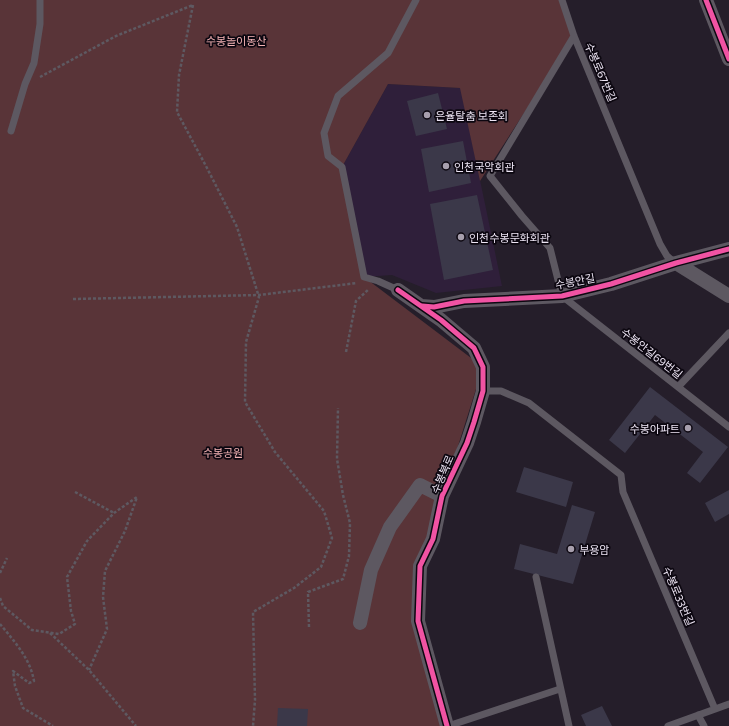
<svg xmlns="http://www.w3.org/2000/svg" width="729" height="726" viewBox="0 0 729 726" font-family="Commissioner,'Noto Sans KR',sans-serif">
	<rect width="100%" height="100%" fill="#251e2a"/>
	<!-- built -->
	<path fill="#2f1f3a" d="M 388,84 L 461,88 L 502,286 L 436,293 L 392,275 L 364,277 L 342,167 Z"/>
	<!-- green -->
	<path fill="#593438" d="M 0,0 L 560,0 L 574,36 L 480,181 L 460,88 L 388,84 L 342,167 L 364,277 L 483,367 L 420,566 L 418,621 L 447,726 L 0,726 Z"/>
	<!-- building -->
	<path fill="#3b3849" d="M 438,93 L 447,129 L 416,136 L 407,101 Z
		M 463,141 L 471,183 L 429,192 L 421,149 Z
		M 477,195 L 493,270 L 444,280 L 430,204 Z
		M 650,387 L 728,447 L 700,483 L 687,473 L 703,452 L 655,415 L 625,453 L 609,440 Z
		M 524,467 L 573,482 L 566,507 L 516,492 Z
		M 729,490 L 729,514 L 715,522 L 705,503 Z
		M 572,505 L 595,512 L 573,584 L 514,569 L 520,544 L 557,554 Z
		M 602,706 L 612,726 L 586,726 L 581,715 Z
		M 278,708 L 308,709 L 307,726 L 277,726 Z"/>
	<g fill="none" stroke-linecap="round" stroke-linejoin="round">
		<!-- path -->
		<path stroke="#5e5961" stroke-width="2.5" stroke-dasharray="3 2" stroke-linecap="butt" d="M 193,5 L 179,75 L 177,112 L 207,168 L 237,227 L 259,297 L 246,342 L 245,402 L 275,452 L 324,511 L 332,538 L 321,567 L 294,588 L 253,612 L 255,700 L 253,726
			M 40,77 L 116,36 L 193,5
			M 73,299 L 259,295 L 357,283
			M 346,352 L 356,301 L 369,289
			M 75,492 L 114,513
			M 0,573 L 7,558
			M 0,598 L 3,606 L 32,630 L 59,634 L 75,624 L 71,611 L 67,577 L 87,541 L 114,513 L 137,497 L 125,531 L 105,571 L 103,597 L 107,629 L 89,670
			M 0,624 C 14,641 30,658 34,681 L 29,683 L 13,671 L 15,686 L 23,708 L 53,726
			M 309,627 L 308,592 L 343,579 L 349,556 L 350,523 L 343,495 L 337,459 L 338,408
			M 50,633 L 89,670 L 136,726"/>
		<!-- service -->
		<path stroke="#5d5861" stroke-width="7" d="M 562,0 L 574,36 L 660,244 L 667,256 L 675,263
			M 574,36 L 490,176 L 522,216 L 550,248 L 562,296 L 729,427
			M 11,131 L 25,84 L 34,63 L 40,24 L 40,0
			M 398,290 L 378,281 L 364,277 L 342,167 L 328,156 L 324,133 L 338,96 L 388,53 L 416,0
			M 678,387 L 729,333
			M 483,391 L 501,391 L 529,403 L 621,475 L 623,492 L 715,709
			M 536,577 L 569,726
			M 698,715 L 704,726
			M 448,726 L 560,689
			M 668,726 L 729,704"/>
		<!-- minor -->
		<path stroke="#5d5861" stroke-width="14" d="M 706,0 L 729,59
			M 676,263 L 729,296
			M 398,290 L 441,320 L 474,348 L 483,367 L 483,391 L 474,422 L 467,443 L 442,496 L 433,539 L 420,566 L 418,621 L 447,726
			M 421,306 L 434,307 L 464,301 L 562,296 L 611,284 L 676,263 L 729,249
			M 360,623 L 371,570 L 390,527 L 420,485 L 442,496"/>
		<!-- cycleway casing -->
		<g stroke="#0c0710" stroke-width="8">
			<path id="cycleway" d="M 706,0 L 729,59
				M 398,290 L 441,320 L 474,348 L 483,367 L 483,391 L 474,422 L 467,443 L 442,496 L 433,539 L 420,566 L 418,621 L 447,726
				M 422,306 L 434,307 L 464,301 L 562,296 L 611,284 L 676,263 L 729,249"/>
		</g>
		<!-- cycleway -->
		<use href="#cycleway" stroke="#f153a3" stroke-width="5"/>
	</g>
	<!-- markers -->
	<g fill="#a79fad" stroke="#0c0710" stroke-width="1.5">
		<circle cx="427" cy="115" r="4"/>
		<circle cx="446" cy="166" r="4"/>
		<circle cx="461" cy="237" r="4"/>
		<circle cx="688" cy="428" r="4"/>
		<circle cx="571" cy="549" r="4"/>
	</g>
	<g text-anchor="middle" dominant-baseline="central" stroke-width="3.5" stroke-linejoin="round" paint-order="stroke">
		<!-- park labels -->
		<g font-size="11" fill="#f4b3b5" stroke="#0c0710">
			<text x="236" y="40">수봉놀이동산</text>
			<text x="223" y="452">수봉공원</text>
		</g>
		<!-- street labels -->
		<g font-size="11" fill="#ede5f4" stroke="#0c0710">
			<text transform="translate(601 72) rotate(67)">수봉로67번길</text>
			<text transform="translate(575 281) rotate(-11)">수봉안길</text>
			<text transform="translate(652 353) rotate(38)">수봉안길69번길</text>
			<text transform="translate(442 474) rotate(-67)">수봉북로</text>
			<text transform="translate(679 596) rotate(67)">수봉로33번길</text>
		</g>
		<!-- poi labels -->
		<g font-size="11" fill="#ede5f4" stroke="#0c0710" text-anchor="start">
			<text x="435" y="115">은율탈춤 보존회</text>
			<text x="454" y="166">인천국악회관</text>
			<text x="469" y="237">인천수봉문화회관</text>
			<text x="680" y="428" text-anchor="end">수봉아파트</text>
			<text x="579" y="549">부용암</text>
		</g>
	</g>
</svg>
